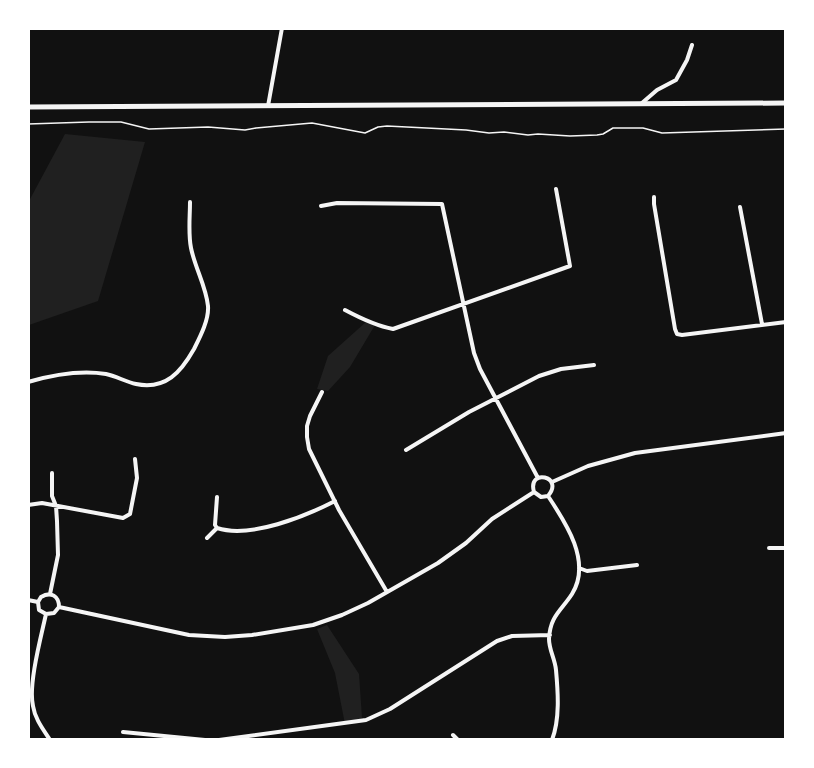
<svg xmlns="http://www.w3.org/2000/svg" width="814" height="768" viewBox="0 0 814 768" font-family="'Roboto Condensed',sans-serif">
	<rect width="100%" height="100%" fill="#111"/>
	<!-- green -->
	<path fill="#202020" d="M 65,134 L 145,142 L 98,301 L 29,325 L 29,201 Z
		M 366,322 L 375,325 L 350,367 L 328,391 L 317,389 L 328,356 Z
		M 327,625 L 359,674 L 362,718 L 345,724 L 335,673 L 317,629 Z"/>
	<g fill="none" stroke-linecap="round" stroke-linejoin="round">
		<!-- path -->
		<path stroke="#f5f5f5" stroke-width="1.5" d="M 28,124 L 89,122 L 121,122 L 149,129 L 208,127 L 245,130 L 256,128 L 312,123 L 365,133 L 378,127 L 387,126 L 466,130 L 489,133 L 504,132 L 528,135 L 538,134 L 570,136 L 597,135 L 603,134 L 613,128 L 643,128 L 662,133 L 786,129"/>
		<!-- minor -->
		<path stroke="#f5f5f5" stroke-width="4" d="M 642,103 L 657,90 L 676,80 L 687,60 L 692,45
			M 268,106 L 282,28
			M 654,197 L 654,204 L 675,329 L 677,334 L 682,335 L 786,322
			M 321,206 L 337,203 L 442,204 L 474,353 L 480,369 L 538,478
			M 740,207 L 762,324
			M 345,310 C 360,318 377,326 393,329 L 570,266 L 556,189
			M 28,382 C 52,375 81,370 106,374 C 116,376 126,382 136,384 C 166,390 181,372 194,349 C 200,337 209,320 208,306 C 206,286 195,268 191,248 C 188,233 190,217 190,202
			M 322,392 L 310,416 L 307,426 L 307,437 L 309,449 L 339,510 L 387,592
			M 406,450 L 469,412 L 539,376 L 561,369 L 594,365
			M 552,482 L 588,466 L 635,453 L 786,433
			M 534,492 C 527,468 565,476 548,496
			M 534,492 L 541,497 L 548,496
			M 548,496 C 566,523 592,562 572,594 C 561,611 550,616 549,639 C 549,650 555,659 556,670 C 558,692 560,719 552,740
			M 217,497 L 215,525 L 217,528
			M 28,505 L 42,503 L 123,518 L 130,514 L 137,478 L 135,459
			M 217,528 C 250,539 306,516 335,501
			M 207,538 L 217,528
			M 769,548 L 786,548
			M 579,568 L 587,571 L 637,565
			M 50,594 L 58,555 L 57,521 L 56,506 L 52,496 L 52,473
			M 28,600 L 38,602
			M 38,602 L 41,597 C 51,591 59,596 59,607
			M 38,602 L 39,610 L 46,614 L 54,613 L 59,607
			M 59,607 L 189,635 L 225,637 L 252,635 L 313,625 L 342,615 L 368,603 L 438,563 L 466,543 L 492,519 L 534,492
			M 46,614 C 41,637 28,685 33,706 C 35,719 43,729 50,740
			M 123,732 L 205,740
			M 453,735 L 458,740
			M 219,740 L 366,720 L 390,709 L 497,641 L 512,636 L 550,635"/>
		<!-- secondary -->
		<path stroke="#f5f5f5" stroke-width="5" d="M 28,107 L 786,103"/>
	</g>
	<!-- border -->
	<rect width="814" height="768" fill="none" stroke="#ffffff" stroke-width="60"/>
</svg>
